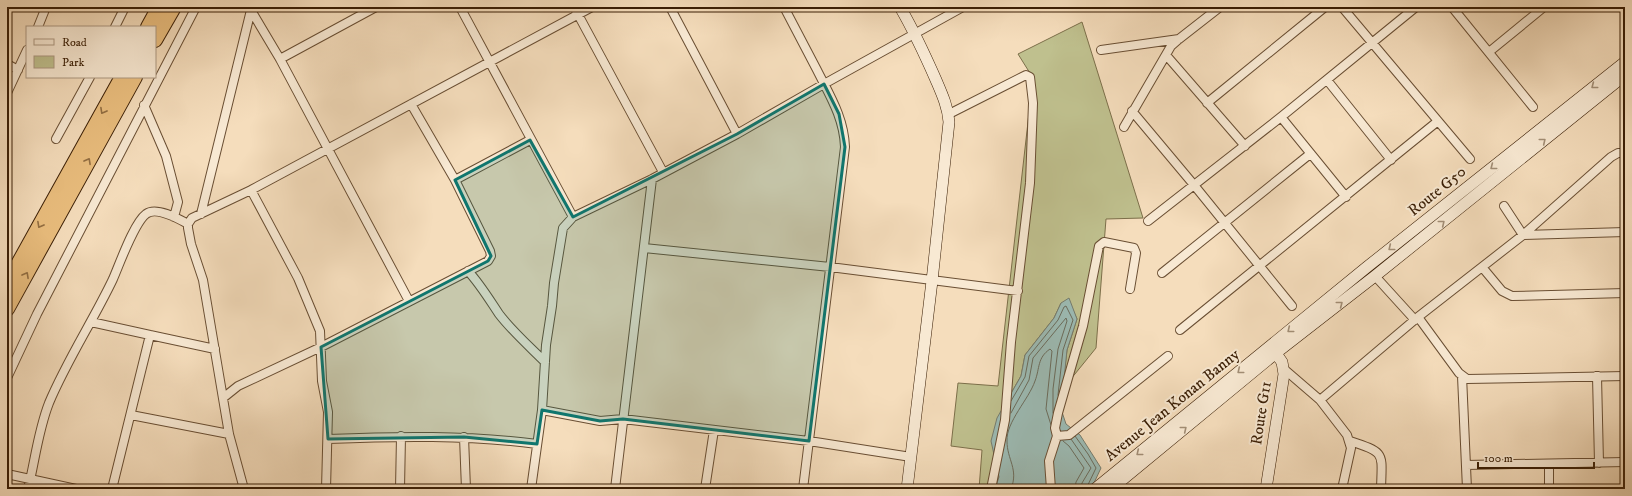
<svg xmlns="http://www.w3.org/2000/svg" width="1632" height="496" viewBox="0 0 1632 496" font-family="'IM FELL DW Pica',serif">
	<rect width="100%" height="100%" fill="#f5ddbc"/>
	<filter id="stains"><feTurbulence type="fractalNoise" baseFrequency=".005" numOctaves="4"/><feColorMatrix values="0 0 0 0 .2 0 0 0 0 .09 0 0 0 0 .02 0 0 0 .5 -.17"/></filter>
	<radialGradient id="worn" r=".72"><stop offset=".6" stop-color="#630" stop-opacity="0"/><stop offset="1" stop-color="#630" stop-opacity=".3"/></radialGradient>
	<!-- green -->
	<path fill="#bfc08e" stroke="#7c6f4a" d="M 1082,22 L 1143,218 L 1106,219 L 1096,348 L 1062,390 L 1067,350 L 1077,319 L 1073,310 L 1061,303 L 1054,318 L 1025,355 L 1021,376 L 1010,395 L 995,457 L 999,477 L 995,489 L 979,489 L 982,450 L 951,446 L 958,383 L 998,386 L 1033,78 L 1018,54 Z"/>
	<!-- water -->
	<path fill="#9cbbb4" stroke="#757c6e" d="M 1069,298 L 1077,319 L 1067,350 L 1061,409 L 1066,424 L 1080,435 L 1101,468 L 1093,485 L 1088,489 L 995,489 L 999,477 L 991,441 L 997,418 L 1021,376 L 1025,355 L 1054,318 L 1061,303 Z"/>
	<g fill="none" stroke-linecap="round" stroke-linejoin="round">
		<!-- shore -->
		<path stroke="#6b6c5c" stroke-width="1" d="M 1011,401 L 1025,377 L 1029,356 L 1058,320 L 1064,307 L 1066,306 L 1073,320 L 1063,350 L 1058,395
			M 1011,413 L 1029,380 L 1033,358 L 1066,318 L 1067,321 L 1058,349 L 1053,389 L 1053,413
			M 1075,436 L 1088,454 L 1096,468 L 1086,489
			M 1071,439 L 1091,468 L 1082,483 L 1081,489
			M 1063,441 L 1069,446 L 1084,468 L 1076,482 L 1075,489
			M 1011,489 C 1019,469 1007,460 1007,441 C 1006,422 1029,399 1035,381 C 1040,368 1037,358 1050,349 L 1052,351 L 1046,409 L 1051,425"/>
		<!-- street casing -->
		<g stroke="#694e33" stroke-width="10">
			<path id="street" d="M 249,7 L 280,59 L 409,301
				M 460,7 L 573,217 L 563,228 L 554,283 L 552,306 L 546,345 L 542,410 L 531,489
				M 574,7 L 663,172
				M 670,7 L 737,134
				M 784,7 C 795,28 806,49 817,70 C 830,96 844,118 845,147 L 803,489
				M 1342,7 L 1470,159
				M 1452,7 L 1533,107
				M 38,27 L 46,7
				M 115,27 L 124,9 L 123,7
				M 1101,50 L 1179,39
				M 1489,52 L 1544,7
				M 1166,55 L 1245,146
				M 280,59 L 376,7
				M 7,64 L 18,70
				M 1327,80 L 1391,160
				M 7,93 L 27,50
				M 1207,103 L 1325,7
				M 144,105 L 166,156 L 178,202 L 174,217
				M 1132,111 L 1194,185 L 1292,306
				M 949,114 L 1026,75 L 1030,77 L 1033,103 L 1030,183 L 1011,342 L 1005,420 L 991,489
				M 1281,117 L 1346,197
				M 1124,127 L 1171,46 L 1179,39 L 1220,7
				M 56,139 L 90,77
				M 455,180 L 530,140
				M 251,190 L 298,278 L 320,331 L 322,381 L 328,412 L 326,489
				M 1504,206 L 1523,235 L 1625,232
				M 201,214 L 251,10
				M 573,217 L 652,179 L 737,134 L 824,84 L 963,7
				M 1148,221 L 1281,117 L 1416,7
				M 644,248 L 830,267 L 1018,291
				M 1482,267 L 1502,291 L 1512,296 L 1625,293
				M 468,271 C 480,284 489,299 499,314 C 512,331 529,346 545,362
				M 1162,273 L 1310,154
				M 1375,276 L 1415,320
				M 1130,289 L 1136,253 L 1134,248 L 1104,242 L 1099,246 L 1083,326 L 1058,413 L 1055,428 L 1057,436 L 1069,435 L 1168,356
				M 1418,317 L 1459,373 L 1467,379 L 1625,376
				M 91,322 L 150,335 L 112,489
				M 1180,330 L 1438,121
				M 150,335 L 215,349
				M 1284,369 L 1320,400 L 1347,435 L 1351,448 L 1342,489
				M 1462,376 L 1467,489
				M 1597,376 L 1599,463
				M 7,378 L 37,314 L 196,7
				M 223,398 L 238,386 L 321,347 L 488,261 L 491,256 L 490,251 L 455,180 L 411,104
				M 1320,400 L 1418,317 L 1523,235 L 1611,157 L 1618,153 L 1625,153
				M 542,410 L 600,421 L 623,419 L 809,441 L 911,457
				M 131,415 L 229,434
				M 464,437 L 466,489
				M 328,439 C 398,436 467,435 537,444
				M 1350,441 C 1386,453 1382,452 1381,489
				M 1549,464 L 1549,489
				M 1466,465 L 1625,462
				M 7,474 L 76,489
				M 28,489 C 35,461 38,431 49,403 C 67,360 93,321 113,279 C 120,263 134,223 146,214 C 156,206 179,219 188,224
				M 244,489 L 229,434 L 203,280 L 191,244 L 188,228 L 188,224 L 192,218 L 251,190 L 592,7
				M 400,489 L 401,436
				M 615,489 L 652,179
				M 705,489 L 714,430
				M 1051,489 L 1049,461 L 1057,436"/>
		</g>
		<!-- secondary casing -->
		<g stroke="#3a1e05" stroke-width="12">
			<path id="secondary" d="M 900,7 C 914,31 925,55 936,80 C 942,94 948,107 949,122 L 932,281 L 907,489
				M 1095,489 L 1367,267 L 1625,62
				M 1111,489 L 1276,353 L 1375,276 L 1625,75
				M 1266,489 L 1284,374 L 1282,362 L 1272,348"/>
		</g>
		<!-- highway casing -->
		<g stroke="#3a1e05" stroke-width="16">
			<path id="highway" d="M 148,27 L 159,7
				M 155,40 L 174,7
				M 7,284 L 122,77
				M 7,309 L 135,77"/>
		</g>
		<!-- street -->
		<use href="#street" stroke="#f8e9d3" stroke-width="8"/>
		<!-- secondary -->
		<use href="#secondary" stroke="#f8e9d3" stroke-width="11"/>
		<!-- highway -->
		<use href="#highway" stroke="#eabe7e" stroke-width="14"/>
	</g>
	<!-- one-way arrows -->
	<defs><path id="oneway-chevron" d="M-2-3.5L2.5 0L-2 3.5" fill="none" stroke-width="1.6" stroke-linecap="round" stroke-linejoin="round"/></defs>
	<g stroke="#a28e76">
		<use href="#oneway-chevron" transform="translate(1594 86) rotate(142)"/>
		<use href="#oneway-chevron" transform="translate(1543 141) rotate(-39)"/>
		<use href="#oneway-chevron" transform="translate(1493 167) rotate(142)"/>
		<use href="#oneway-chevron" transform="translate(1442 223) rotate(-39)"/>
		<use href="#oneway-chevron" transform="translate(1391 248) rotate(141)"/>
		<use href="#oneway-chevron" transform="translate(1340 304) rotate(-38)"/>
		<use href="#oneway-chevron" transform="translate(1290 330) rotate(141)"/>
		<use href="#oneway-chevron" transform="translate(1240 371) rotate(141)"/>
		<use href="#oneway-chevron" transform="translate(1184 429) rotate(-39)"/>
		<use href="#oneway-chevron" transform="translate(1139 453) rotate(141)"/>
	</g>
	<g stroke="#926e42">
		<use href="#oneway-chevron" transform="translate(103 111) rotate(119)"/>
		<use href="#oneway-chevron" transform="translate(88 161) rotate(-61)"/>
		<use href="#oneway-chevron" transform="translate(40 225) rotate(119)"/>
		<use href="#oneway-chevron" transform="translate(26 275) rotate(-61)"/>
	</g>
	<!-- marked area -->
	<path fill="#0f766e" fill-opacity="0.2" stroke="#0f766e" stroke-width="3" stroke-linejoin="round" d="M 824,84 L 839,114 L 845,147 L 809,441 L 623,419 L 600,421 L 542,410 L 537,444 L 464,437 L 328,439 L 321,347 L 488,261 L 491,256 L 455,180 L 530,140 L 573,217 L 737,134 Z"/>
	<g text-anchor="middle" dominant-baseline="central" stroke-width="4" stroke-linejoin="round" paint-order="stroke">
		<!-- street labels -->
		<g font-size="16" fill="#3a1e05" stroke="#f8e9d3">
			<text transform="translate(1437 191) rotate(-39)">Route G50</text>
			<text transform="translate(1172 405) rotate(-39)">Avenue Jean Konan Banny</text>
			<text transform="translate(1261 413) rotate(-81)">Route G11</text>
		</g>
	</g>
	<!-- margin -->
	<rect width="1632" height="496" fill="none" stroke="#f5ddbc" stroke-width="24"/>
	<rect x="8" y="8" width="1616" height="480" fill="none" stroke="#3a1e05" stroke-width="2"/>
	<rect x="12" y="12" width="1608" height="472" fill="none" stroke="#3a1e05"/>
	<!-- legend -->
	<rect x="26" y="26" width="130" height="52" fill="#f8e9d3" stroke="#ac9881"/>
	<rect x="34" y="39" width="20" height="6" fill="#f8e9d3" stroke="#ac9881"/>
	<text x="62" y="46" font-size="12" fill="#3a1e05">Road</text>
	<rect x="34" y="56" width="20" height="12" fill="#bfc08e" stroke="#ac9881"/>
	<text x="62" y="66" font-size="12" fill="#3a1e05">Park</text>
	<!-- scale -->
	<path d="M1478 462v6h116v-6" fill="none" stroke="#3a1e05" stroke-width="2"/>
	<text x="1484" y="462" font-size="12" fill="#3a1e05" stroke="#f8e9d3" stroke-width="3" paint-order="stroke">100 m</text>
	<rect width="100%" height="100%" filter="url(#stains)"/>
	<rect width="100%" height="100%" fill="url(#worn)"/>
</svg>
